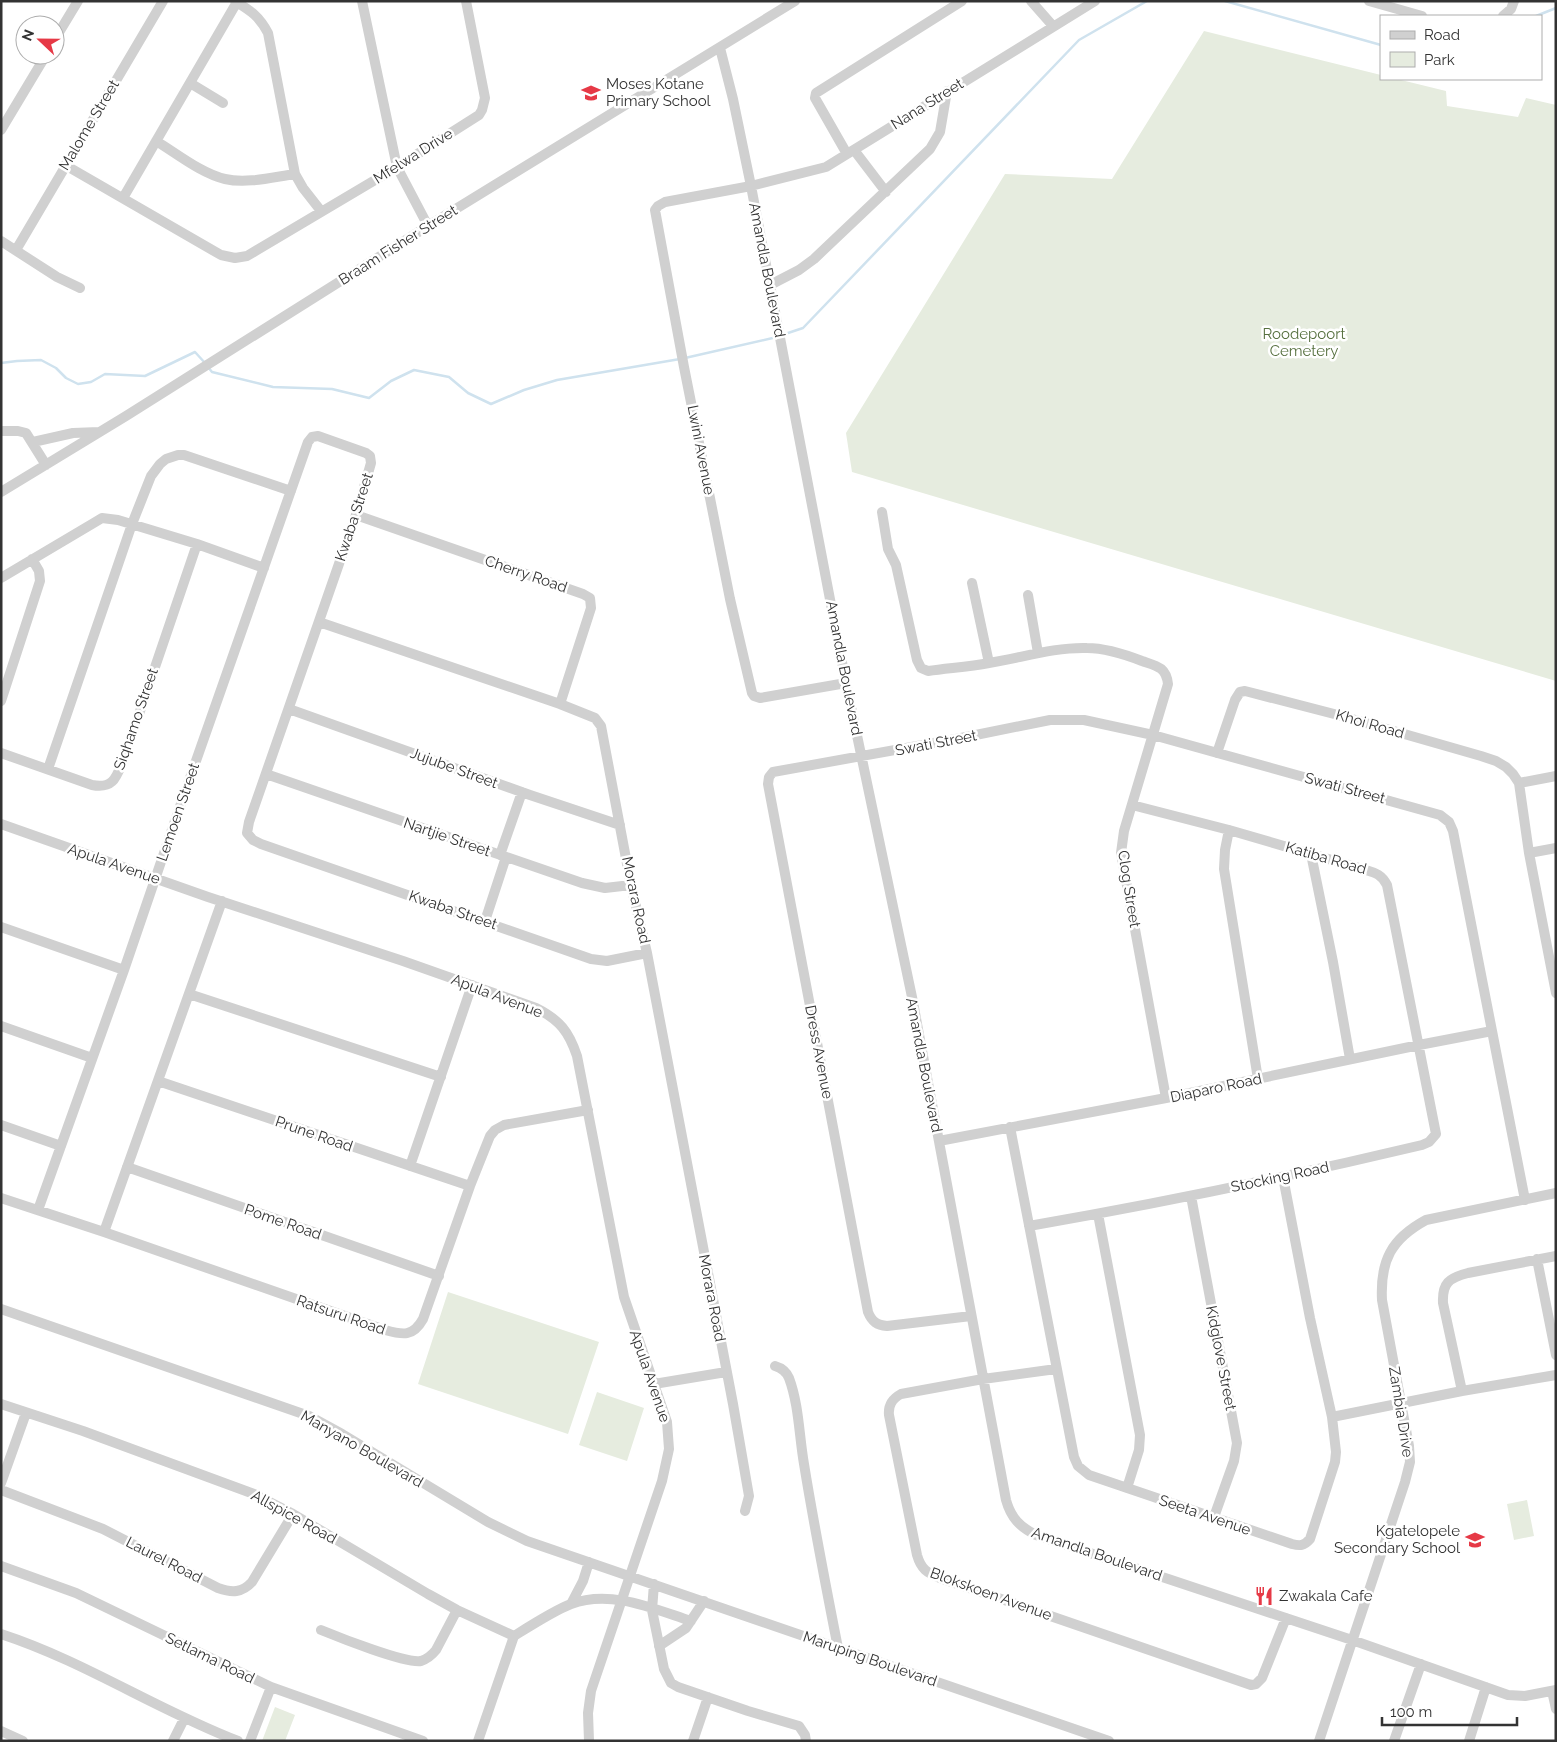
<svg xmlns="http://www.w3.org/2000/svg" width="1557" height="1742" viewBox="0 0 1557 1742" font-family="Raleway,sans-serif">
	<rect width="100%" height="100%" fill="#fff"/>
	<!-- green -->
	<path fill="#e6ecdf" d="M 1204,31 L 1381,75 L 1381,79 L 1397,79 L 1446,91 L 1447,106 L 1518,117 L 1526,98 L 1556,105 L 1556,681 L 852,472 L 846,433 L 1005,174 L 1112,179 Z
		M 448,1292 L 599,1342 L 568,1434 L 418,1384 Z
		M 597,1392 L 644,1408 L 627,1461 L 579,1445 Z
		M 1527,1500 L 1534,1536 L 1514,1540 L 1507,1504 Z
		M 275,1707 L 295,1715 L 285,1741 L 262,1741 Z"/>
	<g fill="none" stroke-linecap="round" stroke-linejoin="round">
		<!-- stream -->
		<path stroke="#cfe2ee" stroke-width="2.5" d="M 1225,1 L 1381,45
			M 1536,16 L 1556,8
			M 782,335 L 803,328 L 1079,40 L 1147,1
			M 685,358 L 777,337
			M 1,363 L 17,361 L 41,360 L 56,368 L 66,378 L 78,384 L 91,382 L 105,374 L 145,376 L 195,352 L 205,363
			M 208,367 L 212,372 L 273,387 L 332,389 L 369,398 L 391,381 L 414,370 L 449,377 L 468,393 L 491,404 L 524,390 L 557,380 L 680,359"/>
		<!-- minor -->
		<path stroke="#d0d0d0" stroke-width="10" d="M 235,1 C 251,11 259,16 268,33 L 295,174 L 303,188 L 321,211
			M 362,1 L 397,167 L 428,226
			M 1031,1 L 1053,26
			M 1369,1 L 1422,16
			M 1503,16 L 1511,9 L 1514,1
			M 55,39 L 78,1
			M 720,48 L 733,99 L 751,186 L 846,683 L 912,997 L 1006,1500 C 1011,1518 1020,1527 1036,1535 L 1352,1640 L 1508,1695 L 1525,1696 L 1556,1690
			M 190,83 L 223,103
			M 1,130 L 46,55
			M 156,141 C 176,153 202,174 225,179 C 247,184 273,177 295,174
			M 854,150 L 886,192
			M 847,154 L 815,98 L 816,93 L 962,1
			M 65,165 L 221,255 L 235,258 L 247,256 L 397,167 L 479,115 L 482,110 L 485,98 L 466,1
			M 123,198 L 237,2
			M 1,241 L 57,277 L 80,288
			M 16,250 L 163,1
			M 770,285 L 799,270 L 814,259 L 930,149 L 940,132 L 947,91
			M 1,431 L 18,431 L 26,433 L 46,465
			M 33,442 L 73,433 L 99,432
			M 1,492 L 126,416 L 428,226 L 795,1
			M 882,512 L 888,549 L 896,565 L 917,660 L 921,668 L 928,671 C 948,668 968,667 989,663 C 1021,658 1054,647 1087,648 C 1106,648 1124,654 1142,661 C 1157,666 1166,667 1168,684 L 1124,831 L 1121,853 L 1166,1098
			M 356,515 L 583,594 L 590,598 L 591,608 L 560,704
			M 1,578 L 92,524 L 102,518 L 118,520 L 197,544 L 264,568
			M 972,583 L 989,663
			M 1028,595 L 1038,653
			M 319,622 L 560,704 L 595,718 L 601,726 L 631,885 L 647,953 L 733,1404 L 749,1496 L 745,1511
			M 846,683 L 760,698 L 754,696 L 752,693 L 730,599 L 684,367 L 655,210 L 658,206 L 665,202 L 751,186 L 826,167 L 1095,1
			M 1,701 L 40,581 L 39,571 L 32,559
			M 289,709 L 530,795 L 620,825
			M 1,753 L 92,785 C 113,789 116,778 123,761 L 197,544
			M 1217,753 L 1235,700 L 1240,692 L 1245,691 L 1338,715 L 1481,756 L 1496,761 L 1506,767 L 1513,774 L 1519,783 L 1529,853 L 1556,993
			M 48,769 L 132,524 L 151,476 L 160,464 L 166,459 L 178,455 L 184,455 L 291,491
			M 266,774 L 582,883 L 605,888 L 631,885
			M 1519,783 L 1556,776
			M 1,824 L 208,897 L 403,961 L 536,1008 C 560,1020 569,1032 577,1056 L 624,1297 L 667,1422 L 669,1449 L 662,1481 L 591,1691 L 588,1713 L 589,1741
			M 1229,830 L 1225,850 L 1224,869 L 1258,1079
			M 1529,853 L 1556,848
			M 1311,854 L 1333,962 L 1350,1059
			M 500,855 L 522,792
			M 485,921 L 506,857
			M 1,927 L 124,970
			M 189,994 L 441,1077
			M 1,1026 L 92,1058
			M 158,1081 L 470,1186
			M 1,1125 L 61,1146
			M 1010,1127 L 1074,1457 L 1078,1466 L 1089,1475 L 1292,1544 C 1300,1546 1304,1546 1310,1539 L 1335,1462 L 1336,1452 L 1332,1417 L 1310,1318 L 1283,1177
			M 939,1141 L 1166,1098 L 1419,1045 L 1492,1031
			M 410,1166 L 472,985
			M 127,1167 L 439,1276
			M 1191,1196 L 1237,1443 L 1234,1461 L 1214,1517
			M 1,1198 L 104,1232 L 385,1330 C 403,1335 413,1337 423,1319 L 470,1186 L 490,1136 L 495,1130 L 504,1125 L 588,1110
			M 38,1210 L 124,970 L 177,815 L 308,442 L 312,437 L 318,436 L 366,453 L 370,456 L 371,463 L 356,515 L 249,822 L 247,833 L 253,840 L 261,844 L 591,959 L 607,961 L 647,953
			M 1098,1214 L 1140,1435 L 1139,1450 L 1127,1488
			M 1029,1226 C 1161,1203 1292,1176 1422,1145 L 1429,1142 L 1436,1134 L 1387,885 C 1382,875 1376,873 1366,870 L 1229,830 L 1132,805
			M 104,1232 L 222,901
			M 1537,1259 L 1556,1355
			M 1,1309 L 309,1416 L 342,1434 L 488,1522 L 527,1541 L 1109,1741
			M 971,1316 L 887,1326 C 877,1325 872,1322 868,1312 L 768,784 L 769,777 L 773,772 L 956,739 L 1050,720 L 1084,720 L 1153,735 L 1440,815 L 1449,822 L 1453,831 L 1525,1200
			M 775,1366 C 782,1368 786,1371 789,1378 C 799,1405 799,1435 804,1464 C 814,1526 826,1587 838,1648
			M 1056,1369 L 983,1379 L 901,1394 C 892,1399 888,1405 889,1415 L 917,1555 C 921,1569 927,1573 940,1578 L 1251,1685 L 1256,1684 L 1262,1678 L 1286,1618
			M 654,1384 L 726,1372
			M 1462,1391 L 1443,1303 C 1442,1283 1449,1278 1468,1273 L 1556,1256
			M 1,1404 L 83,1431 L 254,1494 L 293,1514 L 428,1594 L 457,1610 L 514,1636
			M 1332,1417 L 1462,1391 L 1556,1375
			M 1,1483 L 26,1413
			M 1,1490 L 103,1529 L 218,1588 C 232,1593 242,1593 252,1582 L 293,1514
			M 1,1566 L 76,1593 L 271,1687 L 423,1741
			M 654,1584 L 652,1610 L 664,1669 L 671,1683 L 678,1687 L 748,1711 L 799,1726 L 805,1735 L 806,1741
			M 571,1604 L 583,1581 L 589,1562
			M 321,1630 C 338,1637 406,1664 421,1661 C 427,1659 432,1655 436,1650 L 457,1610
			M 1,1634 C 84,1661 157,1710 238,1741
			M 514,1636 C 530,1626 555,1610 571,1604 C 611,1589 654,1609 691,1621
			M 659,1646 L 686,1628 L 704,1601
			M 1552,1691 L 1556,1709
			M 1,1731 L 23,1741
			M 173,1741 L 184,1719
			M 250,1741 L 271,1687
			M 478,1741 L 514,1636
			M 693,1741 L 708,1697
			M 1319,1741 L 1405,1482 L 1410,1462 L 1409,1446 L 1382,1300 C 1380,1261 1391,1239 1426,1220 L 1556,1193
			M 1394,1741 L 1421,1664
			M 1469,1741 L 1486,1687"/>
	</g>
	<!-- icons -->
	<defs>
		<g id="school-bare" transform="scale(1.5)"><path d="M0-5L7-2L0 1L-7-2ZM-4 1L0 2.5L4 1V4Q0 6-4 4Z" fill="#e63946" stroke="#fff" stroke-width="2.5" paint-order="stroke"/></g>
		<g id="restaurant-bare" transform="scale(1.5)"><path d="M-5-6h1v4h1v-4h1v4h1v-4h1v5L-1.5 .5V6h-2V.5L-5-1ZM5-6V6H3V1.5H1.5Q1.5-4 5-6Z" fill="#e63946" stroke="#fff" stroke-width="2.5" paint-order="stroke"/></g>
	</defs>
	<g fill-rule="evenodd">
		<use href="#school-bare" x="591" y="93"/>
		<use href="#school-bare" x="1475" y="1540"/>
		<use href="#restaurant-bare" x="1264" y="1596"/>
	</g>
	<g text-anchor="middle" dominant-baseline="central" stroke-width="5" stroke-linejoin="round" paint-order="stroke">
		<!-- poi labels -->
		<g font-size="15" fill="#333" stroke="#fff" text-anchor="start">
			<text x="606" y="84">Moses Kotane<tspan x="606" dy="17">Primary School</tspan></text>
			<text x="1460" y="1531" text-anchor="end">Kgatelopele<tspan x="1460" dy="17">Secondary School</tspan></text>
			<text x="1279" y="1596">Zwakala Cafe</text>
		</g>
		<!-- street labels -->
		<g font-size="15" fill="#333" stroke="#fff">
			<text transform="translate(927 104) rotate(-32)">Nana Street</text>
			<text transform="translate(89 125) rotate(-59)">Malome Street</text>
			<text transform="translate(413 156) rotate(-32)">Mfelwa Drive</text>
			<text transform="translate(398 245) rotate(-32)">Braam Fisher Street</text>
			<text transform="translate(767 270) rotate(79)">Amandla Boulevard</text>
			<text transform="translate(701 450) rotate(79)">Lwini Avenue</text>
			<text transform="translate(354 517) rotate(-72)">Kwaba Street</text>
			<text transform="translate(526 574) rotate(19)">Cherry Road</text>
			<text transform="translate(844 668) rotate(79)">Amandla Boulevard</text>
			<text transform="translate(136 719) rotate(-71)">Siqhamo Street</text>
			<text transform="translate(1370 724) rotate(16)">Khoi Road</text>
			<text transform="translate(936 743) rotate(-11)">Swati Street</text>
			<text transform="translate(454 768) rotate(20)">Jujube Street</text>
			<text transform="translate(1345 788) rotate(15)">Swati Street</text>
			<text transform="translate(178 812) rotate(-71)">Lemoen Street</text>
			<text transform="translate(447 837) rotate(19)">Nartjie Street</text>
			<text transform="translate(1326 858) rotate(16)">Katiba Road</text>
			<text transform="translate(114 864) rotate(19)">Apula Avenue</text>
			<text transform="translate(1129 889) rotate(81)">Clog Street</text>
			<text transform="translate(636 900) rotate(78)">Morara Road</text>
			<text transform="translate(453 910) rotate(19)">Kwaba Street</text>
			<text transform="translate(497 996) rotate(21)">Apula Avenue</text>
			<text transform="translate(819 1052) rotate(79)">Dress Avenue</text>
			<text transform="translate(924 1065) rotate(79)">Amandla Boulevard</text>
			<text transform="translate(1216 1088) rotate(-12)">Diaparo Road</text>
			<text transform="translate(314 1134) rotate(19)">Prune Road</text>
			<text transform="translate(1280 1177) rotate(-12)">Stocking Road</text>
			<text transform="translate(283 1222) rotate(19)">Pome Road</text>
			<text transform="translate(712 1298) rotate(79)">Morara Road</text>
			<text transform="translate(341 1315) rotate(19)">Ratsuru Road</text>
			<text transform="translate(1221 1358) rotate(79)">Kidglove Street</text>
			<text transform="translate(650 1376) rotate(71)">Apula Avenue</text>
			<text transform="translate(1401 1412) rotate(81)">Zambia Drive</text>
			<text transform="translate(362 1449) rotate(30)">Manyano Boulevard</text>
			<text transform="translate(1205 1515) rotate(19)">Seeta Avenue</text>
			<text transform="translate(294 1517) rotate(29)">Allspice Road</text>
			<text transform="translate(1097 1554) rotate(19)">Amandla Boulevard</text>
			<text transform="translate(164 1560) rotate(27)">Laurel Road</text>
			<text transform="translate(991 1594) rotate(20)">Blokskoen Avenue</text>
			<text transform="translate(210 1658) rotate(26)">Setlama Road</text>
			<text transform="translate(870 1659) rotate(19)">Maruping Boulevard</text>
		</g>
		<!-- park labels -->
		<g font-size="15" fill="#56703f" stroke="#fff">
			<text x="1304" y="334">Roodepoort<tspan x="1304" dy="17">Cemetery</tspan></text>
		</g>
	</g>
	<!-- border -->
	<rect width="1557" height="1742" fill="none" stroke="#333333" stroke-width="5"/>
	<!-- legend -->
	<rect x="1380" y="15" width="162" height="65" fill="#ffffff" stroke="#adadad"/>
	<rect x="1390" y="31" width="25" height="8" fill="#d0d0d0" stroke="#adadad"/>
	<text x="1424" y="40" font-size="15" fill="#333333">Road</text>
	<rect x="1390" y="52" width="25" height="15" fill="#e6ecdf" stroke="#adadad"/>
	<text x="1424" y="65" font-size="15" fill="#333333">Park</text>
	<!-- north arrow -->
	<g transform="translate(40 40) rotate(292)"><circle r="24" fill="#ffffff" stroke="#adadad"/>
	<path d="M0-4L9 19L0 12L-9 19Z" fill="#e63946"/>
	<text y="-8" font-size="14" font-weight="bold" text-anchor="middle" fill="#333333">N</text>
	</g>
	<!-- scale -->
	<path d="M1382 1717v8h135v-8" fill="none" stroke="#333333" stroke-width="2.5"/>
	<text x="1390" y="1717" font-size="15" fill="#333333" stroke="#ffffff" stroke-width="4" paint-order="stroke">100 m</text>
</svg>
